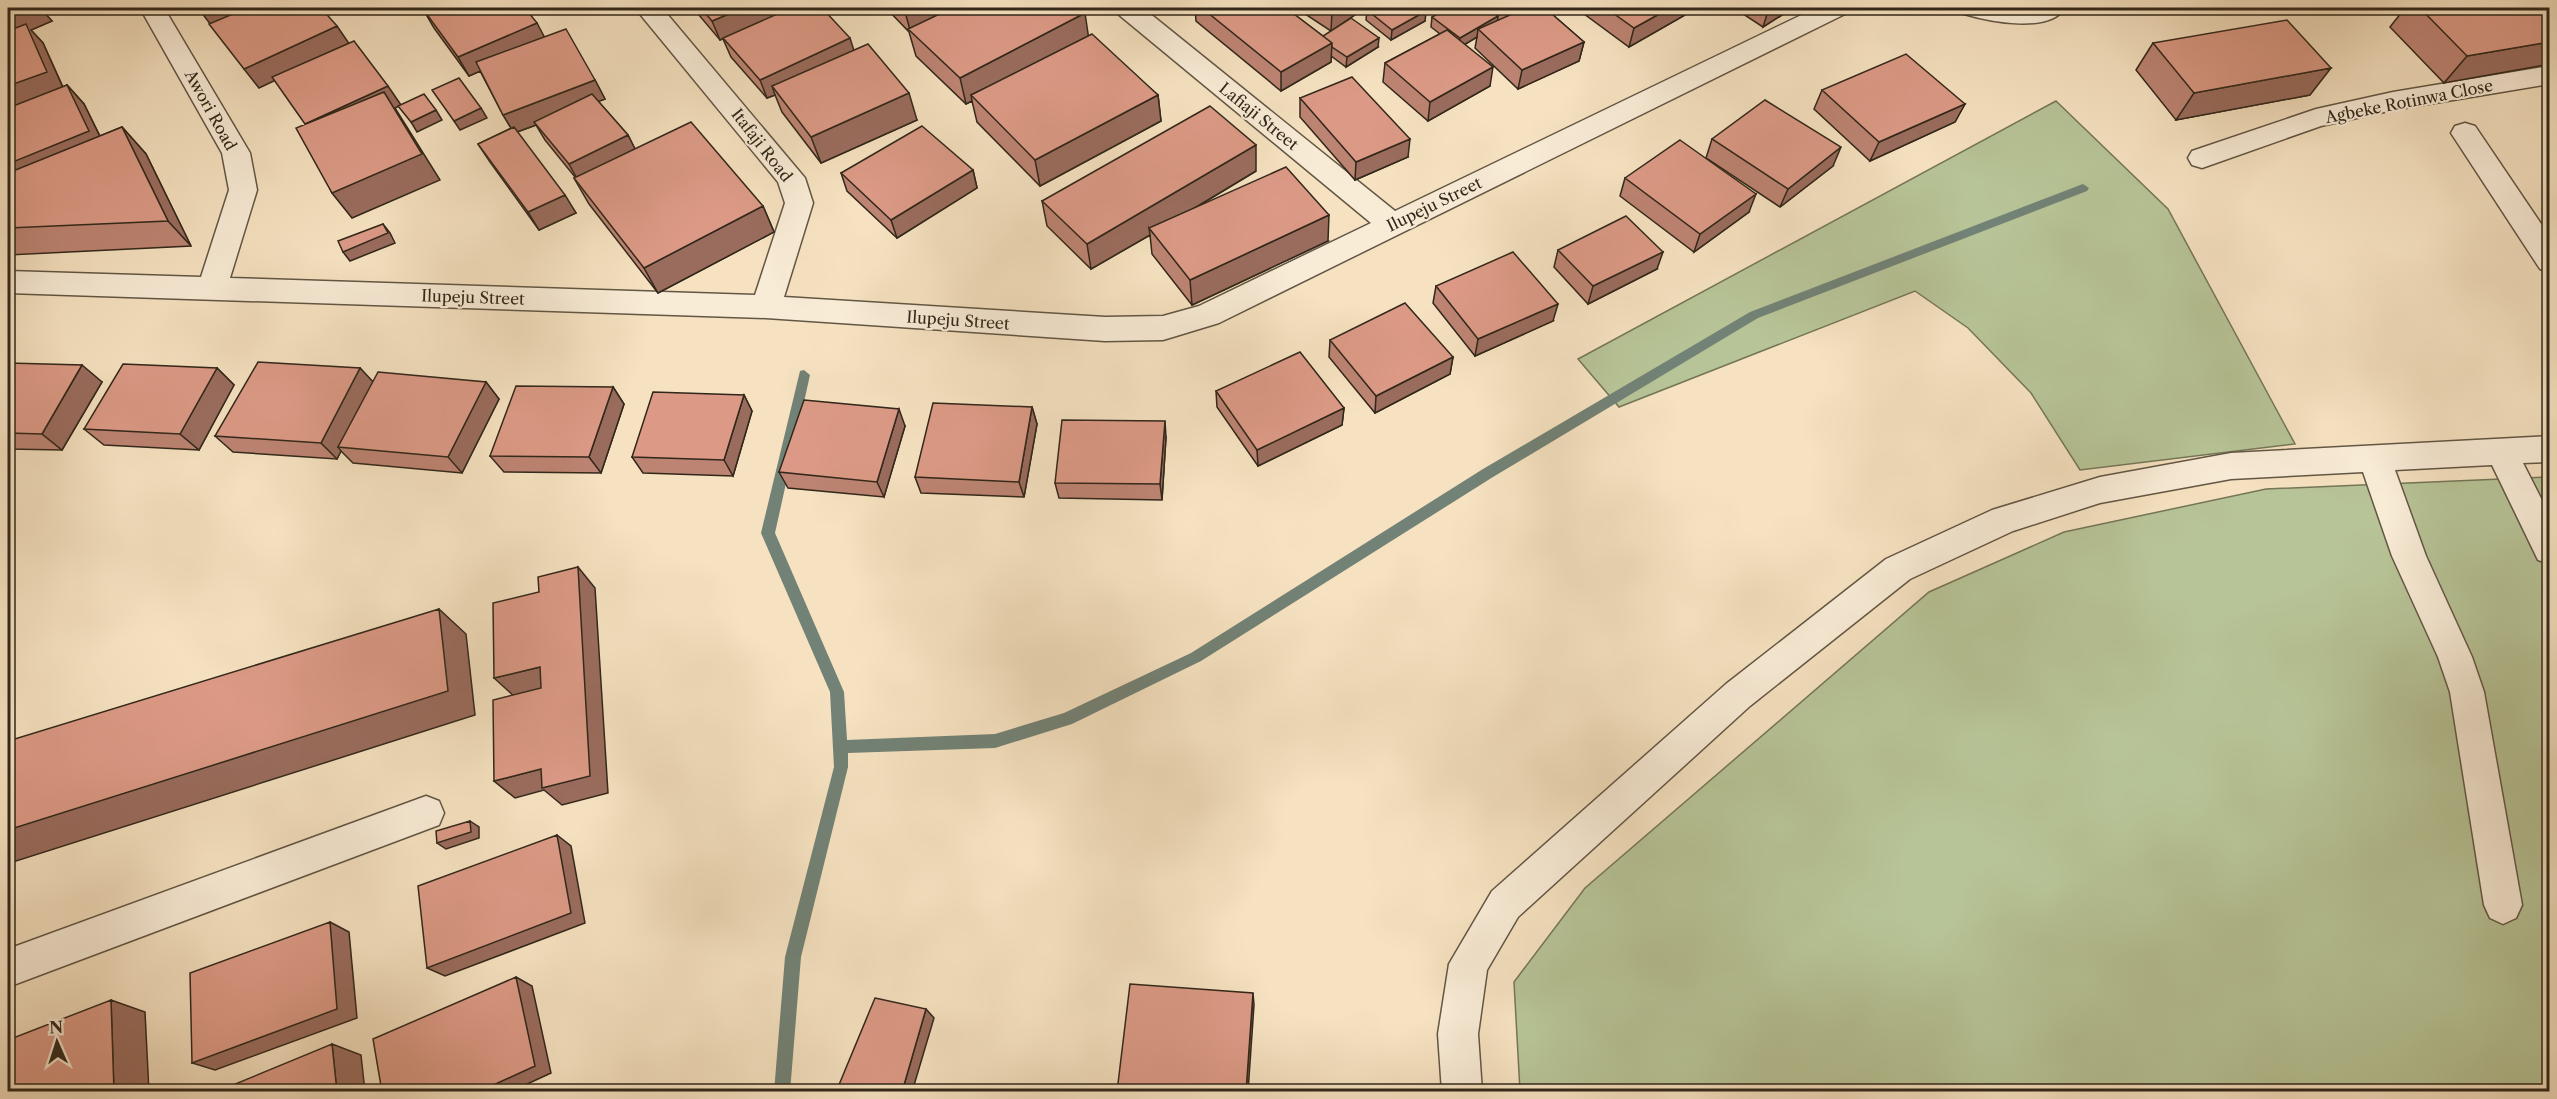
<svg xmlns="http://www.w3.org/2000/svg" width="2557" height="1099" viewBox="0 0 2557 1099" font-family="'Libre Caslon Text',serif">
	<rect width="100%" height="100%" fill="#f6e2c1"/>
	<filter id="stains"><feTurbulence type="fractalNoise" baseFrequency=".00333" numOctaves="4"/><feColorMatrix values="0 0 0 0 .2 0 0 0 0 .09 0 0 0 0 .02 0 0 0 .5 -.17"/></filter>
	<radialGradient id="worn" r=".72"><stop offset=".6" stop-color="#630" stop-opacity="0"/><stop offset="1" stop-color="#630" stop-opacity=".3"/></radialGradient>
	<!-- green -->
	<path fill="#b7c497" stroke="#747658" stroke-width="1.5" d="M 2056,101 L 2168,209 L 2295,444 L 2080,470 L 2031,393 L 1968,328 L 1915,291 L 1619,407 L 1578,359 Z
		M 2549,477 L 2549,1091 L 1520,1091 L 1514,982 L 1585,888 L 1929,592 L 2064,532 L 2266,489 Z"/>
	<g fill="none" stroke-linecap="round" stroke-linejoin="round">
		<!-- stream -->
		<path fill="#728276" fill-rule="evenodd" d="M 2083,184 L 2089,188 L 2087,191 L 1758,318 L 1493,477 L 1201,661 L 1072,724 L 995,748 L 848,753 L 848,767 L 801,957 L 790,1092 L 774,1092 L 785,957 L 834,767 L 830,692 L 761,533 L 800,371 L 804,370 L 810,375 L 775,533 L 844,692 L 847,740 L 995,734 L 1064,713 L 1191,653 L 1483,469 L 1750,312 Z"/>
		<!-- minor casing -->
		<g stroke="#625644" stroke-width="3">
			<path id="minor" d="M 140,8 L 164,8 L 250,153 L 257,190 L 230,278 L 755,295 L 785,203 L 778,182 L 635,8 L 662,8 L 805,178 L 813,203 L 784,297 L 1105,317 L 1163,316 L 1199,306 L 1371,223 L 1118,14 L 1115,8 L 1143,8 L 1395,211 L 1816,8 L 1849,8 L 1845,14 L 1219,323 L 1163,340 L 1105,341 L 766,318 L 8,293 L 8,271 L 201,277 L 229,190 L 222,153 Z
				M 1960,8 L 2065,8 C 2049,34 1988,21 1964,14 Z
				M 2550,66 L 2550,84 L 2393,110 L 2321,126 L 2202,168 L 2192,165 L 2188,158 L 2192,151 L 2316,109 L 2393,92 Z
				M 2465,123 L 2475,126 L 2550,237 L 2550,272 L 2540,269 L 2451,133 L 2455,126 Z
				M 2550,436 L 2550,462 L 2523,463 L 2550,516 L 2550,564 L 2538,560 L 2492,465 L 2395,470 L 2426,556 L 2472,657 L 2484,692 L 2522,905 L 2516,918 L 2503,924 L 2490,918 L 2484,905 L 2450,692 L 2438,657 L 2392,556 L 2363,472 L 2231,479 L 2100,503 L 2013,531 L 1910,579 L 1750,706 L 1518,917 L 1487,970 L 1478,1034 L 1482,1092 L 1442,1092 L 1438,1034 L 1449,964 L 1492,891 L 1726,684 L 1886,559 L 1992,510 L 2100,477 L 2231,453 Z
				M 426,796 L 439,801 L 444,813 L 439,825 L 8,987 L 8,949 Z"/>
		</g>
		<!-- minor -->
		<use href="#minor" fill="#f9ecd7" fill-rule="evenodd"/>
	</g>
	<!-- wall -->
	<path fill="#bd8473" stroke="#31271a" stroke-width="1.5" d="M 8,8 L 40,8 L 52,21 L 31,30 L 43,43 L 63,87 L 67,85 L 84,104 L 100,136 L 122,127 L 146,154 L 191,246 L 8,255 Z
		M 693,8 L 822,8 L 854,50 L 917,120 L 821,163 L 782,112 L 775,95 L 767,98 L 731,57 L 723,39 L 720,40 Z
		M 886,8 L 1079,8 L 1088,36 L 1158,95 L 1161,121 L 1040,186 L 977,122 L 972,101 L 966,104 L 916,56 L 909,32 Z
		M 1195,8 L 1286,8 L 1323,36 L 1378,47 L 1346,67 L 1331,56 L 1331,62 L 1281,91 L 1196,21 Z
		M 1296,8 L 1365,8 L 1331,31 Z
		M 1448,8 L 1545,8 L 1584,42 L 1579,61 L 1518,89 L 1475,48 L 1477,37 L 1465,44 L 1490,86 L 1428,121 L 1383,82 L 1385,63 L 1440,34 L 1431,27 L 1432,17 Z
		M 1576,8 L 1687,8 L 1685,15 L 1629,47 Z
		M 1734,8 L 1793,8 L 1763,27 Z
		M 2405,8 L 2550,8 L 2444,83 L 2390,27 Z
		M 423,9 L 545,37 L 595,80 L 605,99 L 598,101 L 628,135 L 635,149 L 763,206 L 774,232 L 658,293 L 589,204 L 574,178 L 575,177 L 545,140 L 536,125 L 517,132 L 576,213 L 539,230 L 490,162 L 478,144 L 511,128 L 503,115 L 480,71 L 469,76 L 434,28 Z
		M 1367,10 L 1426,11 L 1425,21 L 1391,40 L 1366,20 Z
		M 2153,43 L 2310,95 L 2176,120 L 2136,70 Z
		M 1822,90 L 1965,104 L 1955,122 L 1870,161 L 1814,109 Z
		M 1300,98 L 1408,157 L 1355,180 L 1300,117 Z
		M 1712,139 L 1833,166 L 1780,207 L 1706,158 Z
		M 973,170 L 977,188 L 897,238 L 847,191 L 841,173 Z
		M 1256,171 L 1195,208 L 1328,241 L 1192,305 L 1152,254 L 1150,235 L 1091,269 L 1047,226 L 1042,201 Z
		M 1625,178 L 1749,212 L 1694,252 L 1620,196 Z
		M 1558,250 L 1657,269 L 1588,304 L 1554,267 Z
		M 1436,286 L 1553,321 L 1475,356 L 1433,303 Z
		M 1330,340 L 1453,357 L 1450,374 L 1375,413 L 1329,357 Z
		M 8,363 L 102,382 L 62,450 L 8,449 Z
		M 217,368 L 234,385 L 199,450 L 104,445 L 84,429 Z
		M 360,368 L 373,382 L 486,382 L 499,399 L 462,473 L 353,463 L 341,451 L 337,459 L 233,452 L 215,436 Z
		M 613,387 L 624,404 L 601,473 L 504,472 L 490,456 Z
		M 1216,391 L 1344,408 L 1342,425 L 1258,466 L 1217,407 Z
		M 744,395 L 752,411 L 733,476 L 643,473 L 632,457 Z
		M 1032,407 L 1037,424 L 1024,497 L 921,493 L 915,477 Z
		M 905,426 L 884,497 L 788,488 L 779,472 Z
		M 1166,437 L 1162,500 L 1059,498 L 1055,483 Z"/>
	<!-- shaded-wall -->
	<path fill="#9a6c5e" stroke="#31271a" stroke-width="1.5" d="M 22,8 L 40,8 L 52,21 L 31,30 L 43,43 L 64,90 L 8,112 L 8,14 Z
		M 198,8 L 254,8 L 211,25 Z
		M 743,8 L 793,8 L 720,40 L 712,21 Z
		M 904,8 L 969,8 L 910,30 Z
		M 1338,8 L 1365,8 L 1331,31 L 1332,12 Z
		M 1670,8 L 1687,8 L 1685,15 L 1629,47 L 1634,28 Z
		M 1769,8 L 1793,8 L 1763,27 Z
		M 1426,11 L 1425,21 L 1391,40 L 1392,30 Z
		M 1085,13 L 1089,40 L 971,95 L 972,101 L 966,104 L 960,78 Z
		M 1498,16 L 1497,26 L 1478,29 L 1477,37 L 1459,48 L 1460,38 Z
		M 537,23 L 547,42 L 469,76 L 458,57 Z
		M 337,26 L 350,45 L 259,88 L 244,69 Z
		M 850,38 L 856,57 L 772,86 L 775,95 L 767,98 L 760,80 Z
		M 1379,38 L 1378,47 L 1346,67 L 1347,57 Z
		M 1584,42 L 1579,61 L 1518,89 L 1522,70 Z
		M 2550,42 L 2550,64 L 2444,83 L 2467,56 Z
		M 1332,43 L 1331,62 L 1281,91 L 1281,72 Z
		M 1493,67 L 1490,86 L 1428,121 L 1430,102 Z
		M 2331,68 L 2310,95 L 2176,120 L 2194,93 Z
		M 595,80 L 605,99 L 536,125 L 534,122 L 536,125 L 514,133 L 503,115 Z
		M 67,85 L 84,104 L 106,149 L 8,188 L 8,164 Z
		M 388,86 L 401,105 L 395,108 L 440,180 L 352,218 L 332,193 L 305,124 Z
		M 909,93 L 917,120 L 821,163 L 811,137 Z
		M 1158,95 L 1161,121 L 1040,186 L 1035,160 Z
		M 1965,104 L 1955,122 L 1870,161 L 1879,142 Z
		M 481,108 L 487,118 L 460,130 L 454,121 Z
		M 436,110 L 442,120 L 417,132 L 411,122 Z
		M 122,127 L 146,154 L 191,246 L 168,221 Z
		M 628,135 L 637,153 L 579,182 L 569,164 Z
		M 1410,139 L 1408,157 L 1355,180 L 1356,162 Z
		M 1256,145 L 1256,171 L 1153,233 L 1149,228 L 1150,235 L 1091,269 L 1087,244 Z
		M 1841,147 L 1833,166 L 1780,207 L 1788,189 Z
		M 973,170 L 977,188 L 897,238 L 891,220 Z
		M 1756,194 L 1749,212 L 1694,252 L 1700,234 Z
		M 565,195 L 576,213 L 539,230 L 528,212 Z
		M 763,206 L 774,232 L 658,293 L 644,268 Z
		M 1329,215 L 1328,241 L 1192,305 L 1190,280 Z
		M 383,224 L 390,233 L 395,243 L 350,261 L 343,252 Z
		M 1663,252 L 1657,269 L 1588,304 L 1593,286 Z
		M 1558,304 L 1553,321 L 1475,356 L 1478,339 Z
		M 1453,357 L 1450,374 L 1375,413 L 1376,396 Z
		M 82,365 L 102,382 L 62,450 L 42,434 Z
		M 217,368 L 234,385 L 199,450 L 180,434 Z
		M 360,368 L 375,384 L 338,447 L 341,451 L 337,459 L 321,443 Z
		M 486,382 L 499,399 L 462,473 L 448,457 Z
		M 613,387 L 624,404 L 601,473 L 589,457 Z
		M 744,395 L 752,411 L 733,476 L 724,460 Z
		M 1032,407 L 1037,424 L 1024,497 L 1019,482 Z
		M 1344,408 L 1342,425 L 1258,466 L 1257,450 Z
		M 899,409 L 905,426 L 884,497 L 877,482 Z
		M 1165,421 L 1166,437 L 1162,500 L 1160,484 Z
		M 578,567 L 595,588 L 608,793 L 562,805 L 544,790 L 515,798 L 494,781 L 541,769 Z
		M 439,609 L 466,634 L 475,715 L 13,862 L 8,859 L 8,830 Z
		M 540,667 L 560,686 L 515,697 L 494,678 Z
		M 470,821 L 479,827 L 479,838 L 446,849 L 437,843 Z
		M 557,835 L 571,846 L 585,923 L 445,976 L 427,968 Z
		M 330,922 L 349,932 L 357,1018 L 215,1070 L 192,1063 Z
		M 516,977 L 532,986 L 551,1073 L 510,1092 L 478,1092 Z
		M 1253,993 L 1254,1005 L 1248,1092 L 1246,1092 Z
		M 111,1000 L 145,1012 L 149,1092 L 114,1092 Z
		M 926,1009 L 934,1018 L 912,1092 L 902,1092 Z
		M 332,1044 L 361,1055 L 365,1092 L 337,1092 Z"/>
	<!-- building -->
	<path fill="#dc9a86" stroke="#31271a" stroke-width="1.5" d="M 8,8 L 22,8 L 8,14 Z
		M 247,8 L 321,8 L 337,26 L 244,69 L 209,24 Z
		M 427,8 L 525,8 L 537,23 L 458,57 L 423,9 Z
		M 701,8 L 743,8 L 712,21 Z
		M 791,8 L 822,8 L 850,38 L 760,80 L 723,38 Z
		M 952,8 L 1079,8 L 1085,13 L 960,78 L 908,29 Z
		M 1202,8 L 1286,8 L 1332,43 L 1281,72 Z
		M 1326,8 L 1338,8 L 1332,12 Z
		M 1372,8 L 1421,8 L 1426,11 L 1392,30 L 1367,10 Z
		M 1448,8 L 1487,8 L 1498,16 L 1460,38 L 1432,17 Z
		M 1498,8 L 1526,8 L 1508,16 Z
		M 1526,8 L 1545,8 L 1584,42 L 1522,70 L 1478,29 Z
		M 1606,8 L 1670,8 L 1634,28 Z
		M 2420,8 L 2550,8 L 2550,42 L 2467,56 Z
		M 1351,18 L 1379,38 L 1347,57 L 1332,47 L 1332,43 L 1323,36 Z
		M 2287,20 L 2331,68 L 2194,93 L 2153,43 Z
		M 26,24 L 47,72 L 8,86 L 8,31 Z
		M 566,29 L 595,80 L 503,115 L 476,62 Z
		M 1447,30 L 1493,67 L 1430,102 L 1385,63 Z
		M 1092,34 L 1158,95 L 1035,160 L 971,95 Z
		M 354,41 L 388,86 L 305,124 L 272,77 Z
		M 868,44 L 909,93 L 811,137 L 772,86 Z
		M 1906,54 L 1965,104 L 1879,142 L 1822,90 Z
		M 1352,77 L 1410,139 L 1356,162 L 1300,98 Z
		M 459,78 L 481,108 L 454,121 L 432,90 Z
		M 67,85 L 89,131 L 8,164 L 8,108 Z
		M 384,92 L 422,154 L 332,193 L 296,128 Z
		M 424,94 L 436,110 L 411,122 L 398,106 Z
		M 592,94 L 628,135 L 569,164 L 534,122 Z
		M 1765,100 L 1841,147 L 1788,189 L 1712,139 Z
		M 1210,106 L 1256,145 L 1087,244 L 1042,201 Z
		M 691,122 L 763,206 L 644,268 L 574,178 Z
		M 922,126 L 973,170 L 891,220 L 841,173 Z
		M 122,127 L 168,221 L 8,228 L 8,173 Z
		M 514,127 L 565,195 L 528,212 L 478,144 Z
		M 1680,140 L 1756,194 L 1700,234 L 1625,178 Z
		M 1286,167 L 1329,215 L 1190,280 L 1149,228 Z
		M 1626,216 L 1663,252 L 1593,286 L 1558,250 Z
		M 383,224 L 388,233 L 343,252 L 338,241 Z
		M 1513,252 L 1558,304 L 1478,339 L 1436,286 Z
		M 1405,303 L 1453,357 L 1376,396 L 1330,340 Z
		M 1300,352 L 1344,408 L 1257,450 L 1216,391 Z
		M 258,362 L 360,368 L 321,443 L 215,436 Z
		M 8,363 L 82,365 L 42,434 L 8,433 Z
		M 123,364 L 217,368 L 180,434 L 84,429 Z
		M 378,372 L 486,382 L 448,457 L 338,447 Z
		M 516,386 L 613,387 L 589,457 L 490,456 Z
		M 653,392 L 744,395 L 724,460 L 632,457 Z
		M 804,400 L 899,409 L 877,482 L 779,472 Z
		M 933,403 L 1032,407 L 1019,482 L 915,477 Z
		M 1062,420 L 1165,421 L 1160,484 L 1055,483 Z
		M 578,567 L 590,776 L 542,788 L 541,769 L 494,781 L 493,700 L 541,688 L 540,667 L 494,678 L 493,603 L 539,592 L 538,577 Z
		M 439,609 L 448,691 L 8,830 L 8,741 Z
		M 470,821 L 471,832 L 437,843 L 436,831 Z
		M 557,835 L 571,913 L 427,968 L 418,886 Z
		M 330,922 L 337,1009 L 192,1063 L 190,973 Z
		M 516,977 L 535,1066 L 478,1092 L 382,1092 L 373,1039 Z
		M 1130,984 L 1253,993 L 1246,1092 L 1117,1092 Z
		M 875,998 L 926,1009 L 902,1092 L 836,1092 Z
		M 111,1000 L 114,1092 L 8,1092 L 8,1040 Z
		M 332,1044 L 337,1092 L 216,1092 Z"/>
	<g text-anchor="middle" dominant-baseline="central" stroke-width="4.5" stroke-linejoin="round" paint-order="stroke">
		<!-- street labels -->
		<g font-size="16" fill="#31271a" stroke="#f9ecd7">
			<text transform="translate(2409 101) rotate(-11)">Agbeke Rotinwa Close</text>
			<text transform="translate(211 110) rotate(61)">Awori Road</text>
			<text transform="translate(1259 116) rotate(39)">Lafiaji Street</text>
			<text transform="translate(762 145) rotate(52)">Itafaji Road</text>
			<text transform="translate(1434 204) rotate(-26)">Ilupeju Street</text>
			<text transform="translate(473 297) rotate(2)">Ilupeju Street</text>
			<text transform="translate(958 320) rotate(4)">Ilupeju Street</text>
		</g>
	</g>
	<!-- margin -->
	<rect width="2557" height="1099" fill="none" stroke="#f6e2c1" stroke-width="30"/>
	<rect x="9" y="9" width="2539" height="1081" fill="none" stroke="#31271a" stroke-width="3"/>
	<rect x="15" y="15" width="2527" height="1069" fill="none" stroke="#31271a" stroke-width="1.5"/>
	<!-- north arrow -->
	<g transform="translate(57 1042) rotate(357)" stroke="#f9ecd7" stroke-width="4.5" paint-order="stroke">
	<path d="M0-4.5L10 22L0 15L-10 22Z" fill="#31271a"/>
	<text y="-9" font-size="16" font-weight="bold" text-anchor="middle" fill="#31271a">N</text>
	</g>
	<rect width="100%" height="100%" filter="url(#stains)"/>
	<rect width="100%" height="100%" fill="url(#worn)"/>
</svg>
